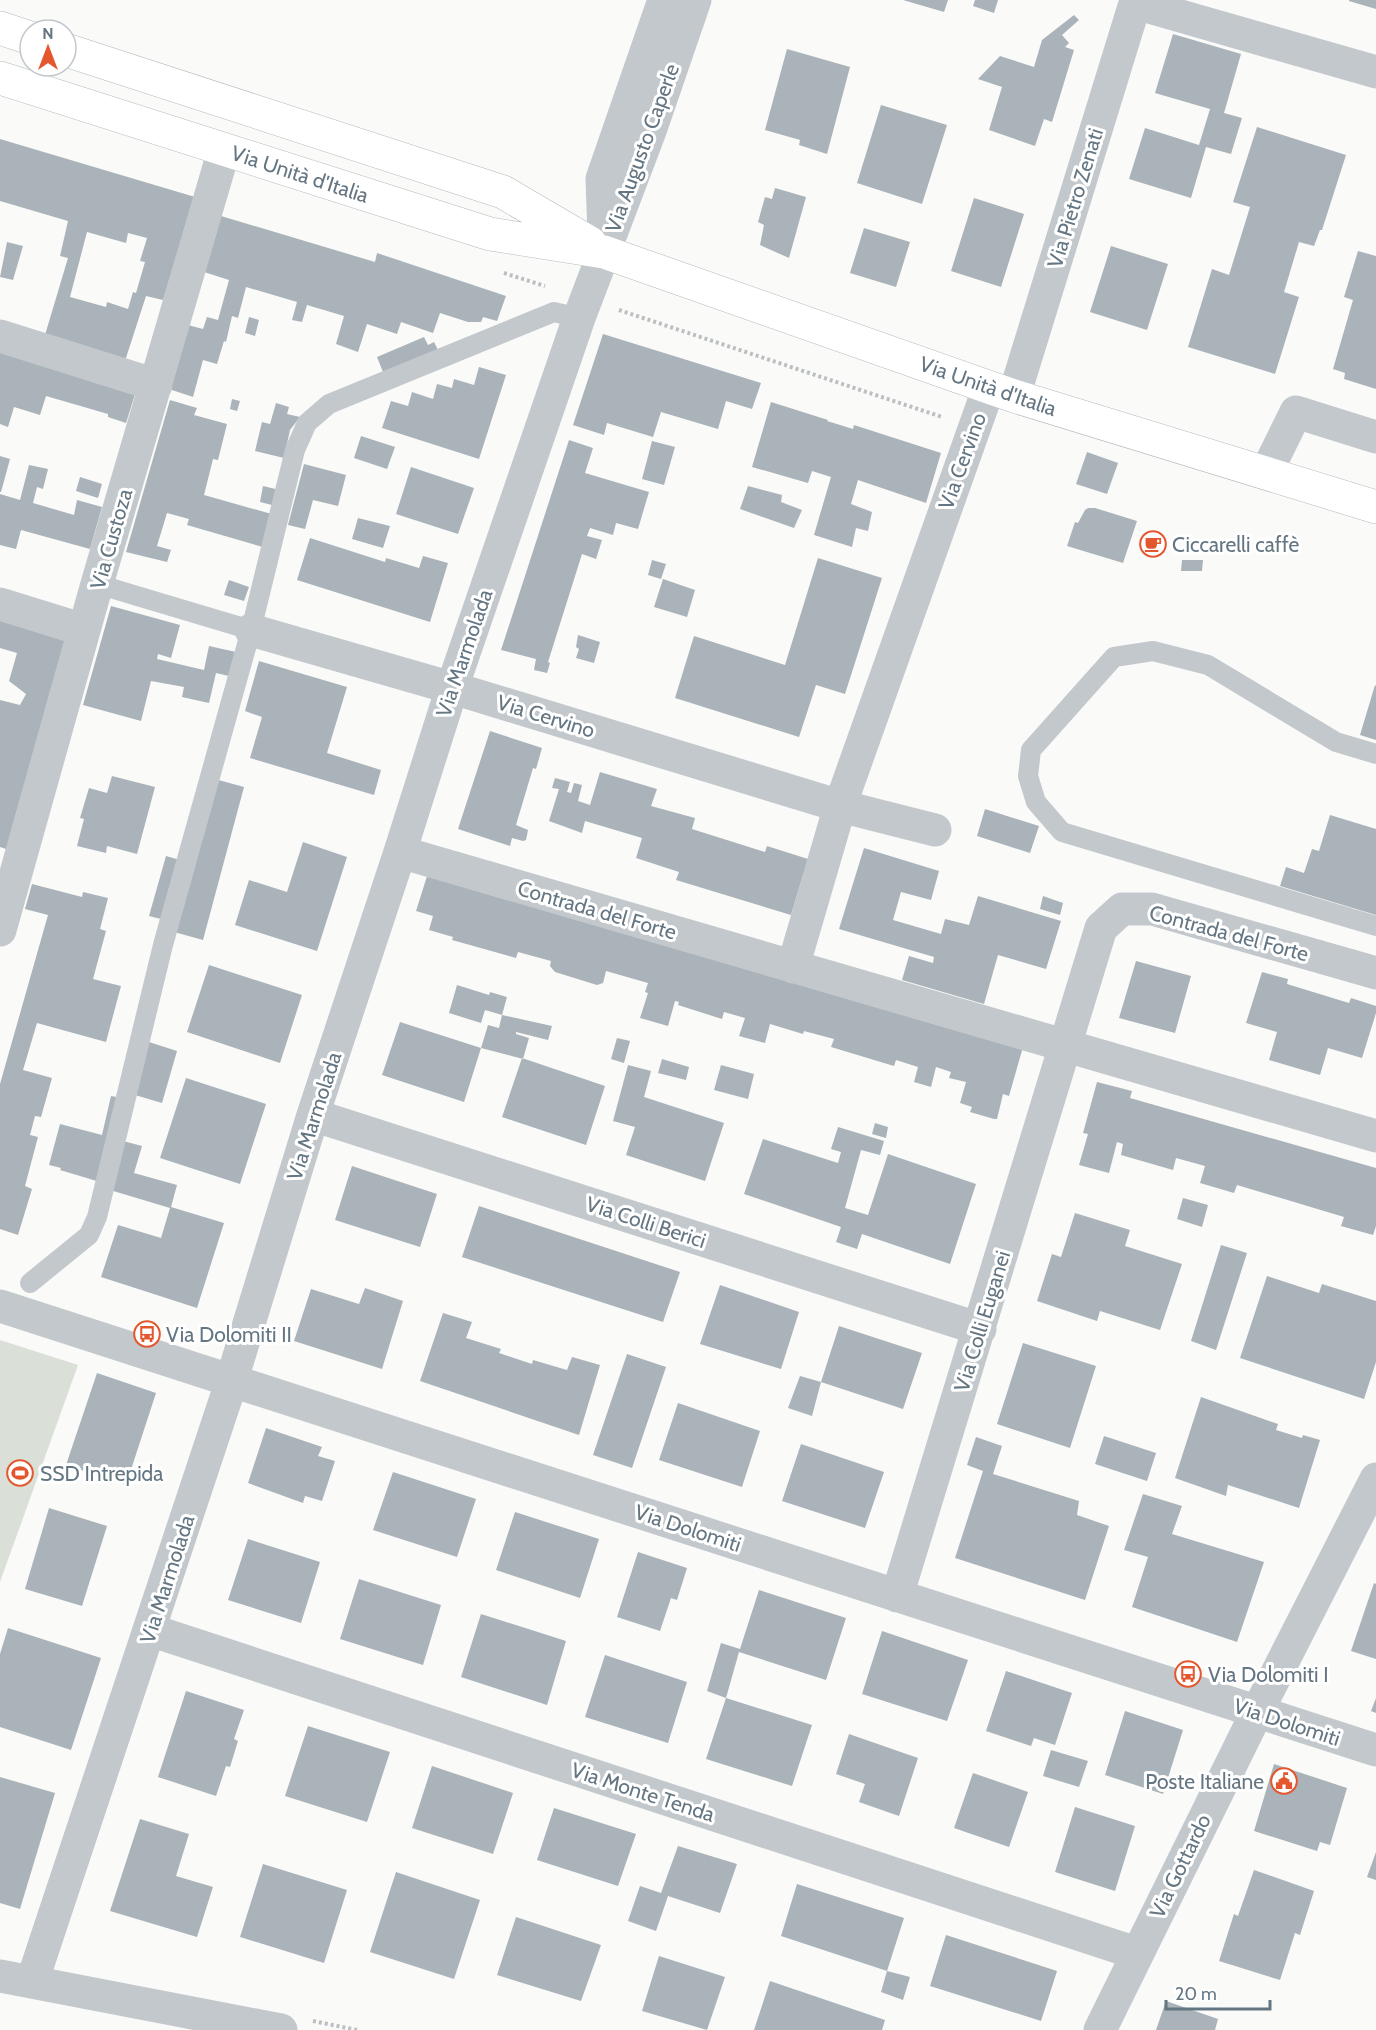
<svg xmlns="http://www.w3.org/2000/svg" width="1376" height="2030" viewBox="0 0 1376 2030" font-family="Cabin,sans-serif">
	<rect width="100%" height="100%" fill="#fafaf8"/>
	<!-- green -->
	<path fill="#dadfd7" d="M 0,1340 L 78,1365 L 0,1582 Z"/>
	<!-- building -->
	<path fill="#aab3b9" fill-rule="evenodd" d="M 903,0 L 948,0 L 944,12 Z
		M 975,0 L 998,0 L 994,13 L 973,6 Z
		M 1349,0 L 1376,0 L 1376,9 L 1349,1 Z
		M 1074,15 L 1079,20 L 1062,35 L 1069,43 L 1065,47 L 1074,50 L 1052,122 L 1044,119 L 1035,146 L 989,130 L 1002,87 L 978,79 L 1000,56 L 1034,67 L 1042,40 Z
		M 1173,34 L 1241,54 L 1224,113 L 1242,118 L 1231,154 L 1206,147 L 1191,198 L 1129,179 L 1145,128 L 1199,145 L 1210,109 L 1155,93 Z
		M 787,49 L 850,67 L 827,154 L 799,145 L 800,140 L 765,130 Z
		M 881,105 L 947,125 L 922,204 L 857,183 Z
		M 1257,127 L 1346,155 L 1322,230 L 1320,230 L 1314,246 L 1299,242 L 1284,292 L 1299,297 L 1275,374 L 1188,347 L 1212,269 L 1229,275 L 1250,207 L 1233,202 Z
		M 0,139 L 195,197 L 163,300 L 146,296 L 125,361 L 45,335 L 68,258 L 60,256 L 68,221 L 0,201 ZM 87,232 L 126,243 L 128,233 L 147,238 L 140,261 L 145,262 L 136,293 L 133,292 L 128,309 L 107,302 L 106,307 L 70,297 Z
		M 775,188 L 806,197 L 789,258 L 760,245 L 764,225 L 758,222 L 765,197 L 772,199 Z
		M 974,198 L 1024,214 L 1001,287 L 951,271 Z
		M 221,216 L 375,262 L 377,253 L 506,296 L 497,321 L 483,317 L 481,322 L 468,322 L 440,313 L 433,333 L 401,322 L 397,334 L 367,324 L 358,352 L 336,344 L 344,316 L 307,305 L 302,322 L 292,320 L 297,302 L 246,287 L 238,318 L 232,316 L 226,342 L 224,341 L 217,364 L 203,360 L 193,397 L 169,389 L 188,325 L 203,329 L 207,317 L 218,320 L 229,280 L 204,272 Z
		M 864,228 L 910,242 L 896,287 L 850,273 Z
		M 7,242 L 23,246 L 13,280 L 0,277 Z
		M 1111,246 L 1168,264 L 1147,330 L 1090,312 Z
		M 1358,251 L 1376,256 L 1376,389 L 1344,379 L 1345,373 L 1333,369 L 1353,300 L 1344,297 Z
		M 249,317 L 259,320 L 255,336 L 245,333 Z
		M 603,334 L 761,383 L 752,409 L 726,401 L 718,429 L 661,412 L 653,437 L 607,423 L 604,435 L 573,425 Z
		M 424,337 L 428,345 L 434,342 L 438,350 L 383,372 L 377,357 Z
		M 0,348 L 136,391 L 126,423 L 108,417 L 108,414 L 46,396 L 40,415 L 14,407 L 8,427 L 0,424 Z
		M 479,367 L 506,375 L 479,459 L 382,428 L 391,401 L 408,406 L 412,392 L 433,399 L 437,384 L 452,388 L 454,379 L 474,385 Z
		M 232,399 L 240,401 L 237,411 L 230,409 Z
		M 170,400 L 197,408 L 194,415 L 227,424 L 218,460 L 213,459 L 204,495 L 275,515 L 266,548 L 187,525 L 189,519 L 167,513 L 157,546 L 171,550 L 167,562 L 126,552 Z
		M 771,402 L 828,420 L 827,421 L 853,429 L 854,425 L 941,453 L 926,503 L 858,480 L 851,504 L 872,512 L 868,531 L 856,528 L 852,547 L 814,535 L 831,477 L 812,471 L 808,483 L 752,467 Z
		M 276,403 L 289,407 L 287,414 L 300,417 L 290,430 L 284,458 L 255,451 L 262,422 L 270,424 Z
		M 361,436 L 395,447 L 387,469 L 354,458 Z
		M 569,440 L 593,448 L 585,473 L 649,492 L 638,529 L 616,523 L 613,535 L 590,528 L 587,536 L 602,540 L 596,559 L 582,554 L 548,662 L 550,663 L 547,673 L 534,670 L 536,659 L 501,650 Z
		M 652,441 L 675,447 L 664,485 L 642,479 Z
		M 1087,452 L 1118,463 L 1107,494 L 1076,484 Z
		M 0,456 L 10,459 L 1,492 L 0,492 Z
		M 304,464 L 346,475 L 338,506 L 313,500 L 305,529 L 288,525 Z
		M 29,465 L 48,469 L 43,489 L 37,487 L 33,503 L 74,515 L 77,500 L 102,507 L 90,549 L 21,530 L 16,549 L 0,545 L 0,494 L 20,500 Z
		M 411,467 L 474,488 L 458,534 L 396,514 Z
		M 80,477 L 102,484 L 98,498 L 76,491 Z
		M 263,486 L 284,491 L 280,507 L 260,502 Z
		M 748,486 L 782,495 L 781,502 L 802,510 L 794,528 L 740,509 Z
		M 1088,508 L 1095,508 L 1137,521 L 1123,563 L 1067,546 L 1075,522 L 1078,523 L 1085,510 Z
		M 358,518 L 390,526 L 383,548 L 352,539 Z
		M 310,538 L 385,562 L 386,558 L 419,568 L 423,556 L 448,563 L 430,622 L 297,580 Z
		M 818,558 L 882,578 L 845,694 L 816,685 L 799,737 L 675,698 L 694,636 L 785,665 Z
		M 652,560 L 666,564 L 661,579 L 648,575 Z
		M 1182,560 L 1203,560 L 1202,571 L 1181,571 Z
		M 663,579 L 695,590 L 687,617 L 654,607 Z
		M 229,580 L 249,587 L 244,601 L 224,595 Z
		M 111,606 L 180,625 L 171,658 L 158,654 L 157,659 L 204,670 L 209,646 L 236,652 L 229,676 L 216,673 L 209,703 L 182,697 L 184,687 L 151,681 L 141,721 L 83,705 Z
		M 0,617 L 70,638 L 9,850 L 0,847 L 0,700 L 20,705 L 26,694 L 9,681 L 17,653 L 0,648 Z
		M 578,635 L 600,642 L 594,663 L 576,658 L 579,649 L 576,647 Z
		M 259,661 L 347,687 L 327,753 L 381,770 L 374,795 L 250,758 L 262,717 L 245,711 Z
		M 1375,685 L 1376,686 L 1376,740 L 1360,735 Z
		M 490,731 L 542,748 L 536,769 L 533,768 L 516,825 L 528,830 L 526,840 L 523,841 L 512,838 L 510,846 L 458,829 Z
		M 600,772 L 657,789 L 651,806 L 695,818 L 692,829 L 765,852 L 767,846 L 808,859 L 791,915 L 676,880 L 679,872 L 636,858 L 642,838 L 585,821 L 582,833 L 549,821 L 559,789 L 552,788 L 555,778 L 570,782 L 567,792 L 571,793 L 574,783 L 582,785 L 578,801 L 590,805 Z
		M 112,776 L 155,787 L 137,854 L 107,846 L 106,853 L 77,846 L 84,819 L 80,818 L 89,788 L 107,793 Z
		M 215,779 L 244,787 L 203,940 L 174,932 Z
		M 985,809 L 1039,826 L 1030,853 L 977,836 Z
		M 1330,815 L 1376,829 L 1376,915 L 1280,886 L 1286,867 L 1304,873 L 1312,849 L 1319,851 Z
		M 303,842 L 347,857 L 317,951 L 235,925 L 249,880 L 287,892 Z
		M 864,848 L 939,871 L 931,900 L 901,892 L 893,920 L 941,934 L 945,919 L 969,925 L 978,896 L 1061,921 L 1046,969 L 998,955 L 984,1004 L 902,980 L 909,956 L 933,963 L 934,957 L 839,929 Z
		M 166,856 L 180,860 L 165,920 L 149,916 Z
		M 428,873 L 1023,1047 L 1009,1096 L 1003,1094 L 997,1119 L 994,1119 L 970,1112 L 972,1107 L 960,1103 L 966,1082 L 949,1078 L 951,1072 L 936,1067 L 931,1087 L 914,1082 L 918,1067 L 896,1060 L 894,1066 L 831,1047 L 834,1039 L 804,1031 L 803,1034 L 770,1024 L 765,1043 L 739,1036 L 745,1018 L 724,1012 L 722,1019 L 678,1005 L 679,1002 L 675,1001 L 668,1026 L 640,1018 L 648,993 L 645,992 L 648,983 L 606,971 L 603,983 L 597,985 L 555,972 L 550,966 L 551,961 L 518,952 L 516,958 L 452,940 L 453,937 L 429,930 L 433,916 L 416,911 Z
		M 32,884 L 82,897 L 83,892 L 108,898 L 100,929 L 106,931 L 93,979 L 121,986 L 106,1042 L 37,1023 L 23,1070 L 52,1078 L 41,1117 L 35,1116 L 30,1135 L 38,1137 L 25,1186 L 32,1189 L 18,1235 L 0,1229 L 0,1084 L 48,915 L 25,909 Z
		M 1043,896 L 1063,903 L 1060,915 L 1040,909 Z
		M 1136,961 L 1191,976 L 1175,1033 L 1119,1018 Z
		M 209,965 L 302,995 L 280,1063 L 187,1032 Z
		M 1262,972 L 1288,979 L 1287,984 L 1349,1003 L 1351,998 L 1376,1006 L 1376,1013 L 1362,1058 L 1328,1048 L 1320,1075 L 1269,1060 L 1277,1032 L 1246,1023 Z
		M 457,985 L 489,995 L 490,992 L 507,997 L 502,1015 L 485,1010 L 481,1023 L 449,1013 Z
		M 502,1015 L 552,1026 L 548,1040 L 516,1032 L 516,1034 L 529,1038 L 523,1059 L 481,1048 L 488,1025 L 499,1028 Z
		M 400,1022 L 481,1048 L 464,1102 L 382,1075 Z
		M 617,1038 L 630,1041 L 624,1063 L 611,1059 Z
		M 149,1042 L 177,1051 L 162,1103 L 135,1095 Z
		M 522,1058 L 605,1086 L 586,1145 L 502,1117 Z
		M 662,1059 L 689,1067 L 686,1080 L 658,1073 Z
		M 628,1065 L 651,1071 L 644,1097 L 724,1123 L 705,1181 L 626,1155 L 635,1127 L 613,1121 Z
		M 721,1065 L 754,1074 L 748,1099 L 714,1090 Z
		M 186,1078 L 266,1104 L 240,1184 L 160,1158 Z
		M 1097,1082 L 1132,1091 L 1130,1098 L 1376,1168 L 1376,1226 L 1373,1235 L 1341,1226 L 1344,1217 L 1237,1185 L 1234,1193 L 1200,1183 L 1205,1166 L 1176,1158 L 1173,1170 L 1121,1155 L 1123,1144 L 1117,1142 L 1109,1173 L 1079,1165 L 1088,1134 L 1083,1133 Z
		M 111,1096 L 122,1098 L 100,1182 L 60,1170 L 61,1168 L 49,1165 L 60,1124 L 102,1135 Z
		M 875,1123 L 888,1127 L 886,1138 L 872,1134 Z
		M 838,1127 L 884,1141 L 880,1155 L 861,1150 L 845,1208 L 868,1215 L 888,1154 L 976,1184 L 950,1264 L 862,1234 L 857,1249 L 836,1242 L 841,1227 L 744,1194 L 763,1139 L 838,1163 L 841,1152 L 831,1149 Z
		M 123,1141 L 142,1146 L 134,1173 L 177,1185 L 171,1207 L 224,1223 L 197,1308 L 101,1277 L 118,1225 L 161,1238 L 170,1208 L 110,1190 Z
		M 352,1166 L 437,1194 L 420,1247 L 335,1220 Z
		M 1183,1198 L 1208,1205 L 1202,1227 L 1177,1219 Z
		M 479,1206 L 680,1272 L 663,1322 L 462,1257 Z
		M 1075,1213 L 1130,1230 L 1125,1246 L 1182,1264 L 1160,1330 L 1100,1311 L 1097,1321 L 1037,1301 L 1052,1254 L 1061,1257 Z
		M 1221,1245 L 1247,1253 L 1216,1350 L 1191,1341 Z
		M 1267,1276 L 1319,1293 L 1322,1284 L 1376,1301 L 1376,1362 L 1364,1399 L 1240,1358 Z
		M 720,1285 L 799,1312 L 781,1369 L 700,1344 Z
		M 365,1288 L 403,1301 L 382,1369 L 294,1341 L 311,1289 L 359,1304 Z
		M 443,1313 L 472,1322 L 466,1338 L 501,1349 L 499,1353 L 532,1364 L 533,1360 L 567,1370 L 572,1357 L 600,1365 L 579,1435 L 420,1381 Z
		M 839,1326 L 922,1353 L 903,1409 L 821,1382 Z
		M 1023,1343 L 1096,1366 L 1070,1448 L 997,1424 Z
		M 627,1354 L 666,1367 L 632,1468 L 593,1455 Z
		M 97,1373 L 156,1393 L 126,1485 L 66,1465 Z
		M 800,1376 L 821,1382 L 812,1416 L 788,1408 Z
		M 1201,1397 L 1278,1424 L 1276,1430 L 1302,1438 L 1303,1435 L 1320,1440 L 1299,1508 L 1228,1485 L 1226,1496 L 1175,1478 Z
		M 678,1403 L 760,1431 L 742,1487 L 659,1460 Z
		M 266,1428 L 322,1447 L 318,1456 L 335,1461 L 322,1501 L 305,1496 L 303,1503 L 248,1483 Z
		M 1104,1436 L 1156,1453 L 1147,1481 L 1095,1464 Z
		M 976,1437 L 1002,1446 L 993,1474 L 1079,1501 L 1077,1515 L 1109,1526 L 1085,1600 L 955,1558 L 983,1471 L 967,1465 Z
		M 801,1444 L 884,1472 L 865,1528 L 782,1501 Z
		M 393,1472 L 476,1499 L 457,1557 L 373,1530 Z
		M 1143,1494 L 1182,1506 L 1172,1534 L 1264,1562 L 1237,1642 L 1132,1607 L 1148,1557 L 1124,1550 Z
		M 49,1508 L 107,1526 L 82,1606 L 25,1589 Z
		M 515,1512 L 599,1539 L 580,1598 L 496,1570 Z
		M 248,1539 L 320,1562 L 301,1623 L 228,1600 Z
		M 638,1552 L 687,1568 L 677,1600 L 671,1598 L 660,1631 L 617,1617 Z
		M 359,1579 L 441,1605 L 423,1665 L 340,1639 Z
		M 1374,1583 L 1376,1584 L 1376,1659 L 1351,1651 Z
		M 759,1590 L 846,1618 L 826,1680 L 739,1652 L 726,1698 L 707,1691 L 721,1643 L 740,1649 Z
		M 481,1614 L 566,1641 L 547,1705 L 461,1677 Z
		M 8,1628 L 101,1658 L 71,1750 L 0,1727 L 0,1654 Z
		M 882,1631 L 968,1660 L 947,1721 L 862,1694 Z
		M 605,1655 L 687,1682 L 668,1743 L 585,1717 Z
		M 1006,1671 L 1072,1693 L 1055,1745 L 1034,1738 L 1031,1746 L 986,1731 Z
		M 186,1691 L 244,1710 L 234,1739 L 238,1741 L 230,1767 L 226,1766 L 216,1796 L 158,1777 Z
		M 726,1698 L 812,1725 L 792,1786 L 706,1759 Z
		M 1376,1698 L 1376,1713 L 1371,1711 Z
		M 1125,1711 L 1183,1730 L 1163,1794 L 1105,1775 Z
		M 308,1726 L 390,1752 L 367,1822 L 285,1796 Z
		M 849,1734 L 918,1758 L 899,1816 L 859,1802 L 865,1784 L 836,1774 Z
		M 1051,1750 L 1088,1761 L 1079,1787 L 1043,1776 Z
		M 1274,1764 L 1347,1788 L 1330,1845 L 1320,1842 L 1317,1851 L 1254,1831 Z
		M 432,1766 L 513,1793 L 493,1854 L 412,1828 Z
		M 973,1773 L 1028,1792 L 1009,1847 L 954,1828 Z
		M 0,1777 L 55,1793 L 20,1909 L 0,1903 Z
		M 1075,1807 L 1135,1826 L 1115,1891 L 1055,1872 Z
		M 554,1808 L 636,1834 L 618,1886 L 537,1860 Z
		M 140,1819 L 189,1834 L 176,1876 L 213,1887 L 197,1937 L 110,1911 Z
		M 678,1846 L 737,1864 L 720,1913 L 668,1896 L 656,1931 L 628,1921 L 640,1886 L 661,1893 Z
		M 1376,1852 L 1376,1880 L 1367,1877 Z
		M 263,1864 L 347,1890 L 324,1963 L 240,1937 Z
		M 1254,1870 L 1314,1891 L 1300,1935 L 1295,1933 L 1280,1980 L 1219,1961 L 1234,1914 L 1238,1916 Z
		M 396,1872 L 480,1900 L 454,1979 L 370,1952 Z
		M 797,1884 L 904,1918 L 887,1971 L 781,1936 Z
		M 516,1917 L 601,1945 L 581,2001 L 497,1975 Z
		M 946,1935 L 1057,1971 L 1041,2021 L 930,1986 Z
		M 659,1956 L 725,1977 L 707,2030 L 642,2011 Z
		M 887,1971 L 910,1977 L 903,2000 L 881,1992 Z
		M 770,1981 L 885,2020 L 882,2030 L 754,2030 Z
		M 1166,2001 L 1218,2019 L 1215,2030 L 1156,2030 Z"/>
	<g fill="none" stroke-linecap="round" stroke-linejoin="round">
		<!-- primary casing -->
		<g stroke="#b5babe" stroke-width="34">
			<path id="primary" d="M 0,28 L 30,38
				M 66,50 L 503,192 L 590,243
				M 0,78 L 490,234 L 604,252 L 1014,396 L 1376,507"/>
		</g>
		<!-- path -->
		<path stroke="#bbbfc2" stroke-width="4" stroke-dasharray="3 3" stroke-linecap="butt" d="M 504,273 L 545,286
			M 619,310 L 942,417
			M 313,2021 L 357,2030"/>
		<!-- lane -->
		<path stroke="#c3c8cc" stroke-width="20" d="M 97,584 L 251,630
			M 1376,754 L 1336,742 L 1208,665 L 1153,651 L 1114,657 L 1031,750 L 1028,776 L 1036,802 L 1062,832 L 1376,926
			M 30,1283 L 89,1235 L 97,1217 L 163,945 L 251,630 L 295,450 L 307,423 L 329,404 L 554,312 L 579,318"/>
		<!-- street -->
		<path stroke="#c3c8cc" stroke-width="33" d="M 1135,3 L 1376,72
			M 604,235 L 602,179 L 664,0
			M 0,336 L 156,385
			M 1014,396 L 1136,0
			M 1266,473 L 1296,412 L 1376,437
			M 0,604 L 84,630
			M 251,630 L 466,692 L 840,806 L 935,830
			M 400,852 L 1376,1136
			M 0,930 L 97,584 L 224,150
			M 793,967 L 840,806 L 989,387
			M 313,1115 L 980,1329
			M 0,1306 L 1376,1750
			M 897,1596 L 1101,928 L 1122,909 L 1152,909 L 1376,973
			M 150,1630 L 1136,1953
			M 0,1976 L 281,2030
			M 32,1982 L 228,1392 L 313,1115 L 400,852 L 452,688 L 579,318 L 650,131 L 695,0
			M 1100,2030 L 1254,1718 L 1376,1479"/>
		<!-- primary -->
		<use href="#primary" stroke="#fff" stroke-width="33"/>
	</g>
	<!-- icons -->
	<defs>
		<g id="cafe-ring" transform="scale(1.35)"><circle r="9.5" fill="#fff" stroke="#e4572e" stroke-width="1.5"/><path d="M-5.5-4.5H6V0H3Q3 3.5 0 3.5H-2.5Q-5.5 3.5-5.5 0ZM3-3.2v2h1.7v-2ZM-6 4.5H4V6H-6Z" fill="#e4572e"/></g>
		<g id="bus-ring" transform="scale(1.35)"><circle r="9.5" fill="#fff" stroke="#e4572e" stroke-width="1.5"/><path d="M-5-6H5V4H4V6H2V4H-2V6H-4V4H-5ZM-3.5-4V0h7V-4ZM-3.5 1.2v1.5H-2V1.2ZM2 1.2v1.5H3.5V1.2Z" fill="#e4572e"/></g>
		<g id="stadium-ring" transform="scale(1.35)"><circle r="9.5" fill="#fff" stroke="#e4572e" stroke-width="1.5"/><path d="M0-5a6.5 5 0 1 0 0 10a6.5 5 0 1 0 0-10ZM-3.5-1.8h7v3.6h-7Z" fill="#e4572e"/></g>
		<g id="civic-ring" transform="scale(1.35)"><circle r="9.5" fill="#fff" stroke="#e4572e" stroke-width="1.5"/><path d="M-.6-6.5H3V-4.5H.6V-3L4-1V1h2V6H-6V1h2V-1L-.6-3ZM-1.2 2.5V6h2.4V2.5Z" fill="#e4572e"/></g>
	</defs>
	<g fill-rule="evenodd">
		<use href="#cafe-ring" x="1153" y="544"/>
		<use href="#bus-ring" x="147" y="1334"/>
		<use href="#stadium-ring" x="20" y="1473"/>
		<use href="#bus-ring" x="1188" y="1674"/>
		<use href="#civic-ring" x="1284" y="1781"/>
	</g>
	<g text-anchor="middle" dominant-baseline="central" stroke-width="6" stroke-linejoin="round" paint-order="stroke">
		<!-- street labels -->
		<g font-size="21" fill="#657683" stroke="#fff">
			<text transform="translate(642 148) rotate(-70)">Via Augusto Caperle</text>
			<text transform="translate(300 174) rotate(18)">Via Unità d'Italia</text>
			<text transform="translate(1075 198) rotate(-73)">Via Pietro Zenati</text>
			<text transform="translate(988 386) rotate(19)">Via Unità d'Italia</text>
			<text transform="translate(962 461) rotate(-70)">Via Cervino</text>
			<text transform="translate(111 539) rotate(-74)">Via Custoza</text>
			<text transform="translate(464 653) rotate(-71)">Via Marmolada</text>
			<text transform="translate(546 716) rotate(17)">Via Cervino</text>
			<text transform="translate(597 910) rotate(16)">Contrada del Forte</text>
			<text transform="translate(1229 933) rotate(15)">Contrada del Forte</text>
			<text transform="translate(314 1116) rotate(-72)">Via Marmolada</text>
			<text transform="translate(646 1222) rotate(18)">Via Colli Berici</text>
			<text transform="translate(982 1321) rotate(-73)">Via Colli Euganei</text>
			<text transform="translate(688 1528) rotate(18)">Via Dolomiti</text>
			<text transform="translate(167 1579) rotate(-72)">Via Marmolada</text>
			<text transform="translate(1287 1722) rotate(18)">Via Dolomiti</text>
			<text transform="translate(643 1792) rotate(18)">Via Monte Tenda</text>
			<text transform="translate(1180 1866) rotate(-64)">Via Gottardo</text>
		</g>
		<!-- poi labels -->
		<g font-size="21" fill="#657683" stroke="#fff" text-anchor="start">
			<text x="1172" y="544">Ciccarelli caffè</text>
			<text x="166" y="1334">Via Dolomiti II</text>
			<text x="40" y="1473">SSD Intrepida</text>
			<text x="1208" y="1674">Via Dolomiti I</text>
			<text x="1264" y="1781" text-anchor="end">Poste Italiane</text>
		</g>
	</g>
	<!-- north arrow -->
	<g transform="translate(48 48)"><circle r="28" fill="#ffffff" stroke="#c1c8cd" stroke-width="1.5"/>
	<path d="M0-4.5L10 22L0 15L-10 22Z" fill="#e4572e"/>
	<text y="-9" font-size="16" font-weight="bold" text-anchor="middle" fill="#657683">N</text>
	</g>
	<!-- scale -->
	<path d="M1166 2000v9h104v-9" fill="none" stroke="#657683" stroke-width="3"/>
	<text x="1175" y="2000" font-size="18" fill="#657683" stroke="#ffffff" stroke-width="4.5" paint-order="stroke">20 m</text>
</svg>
